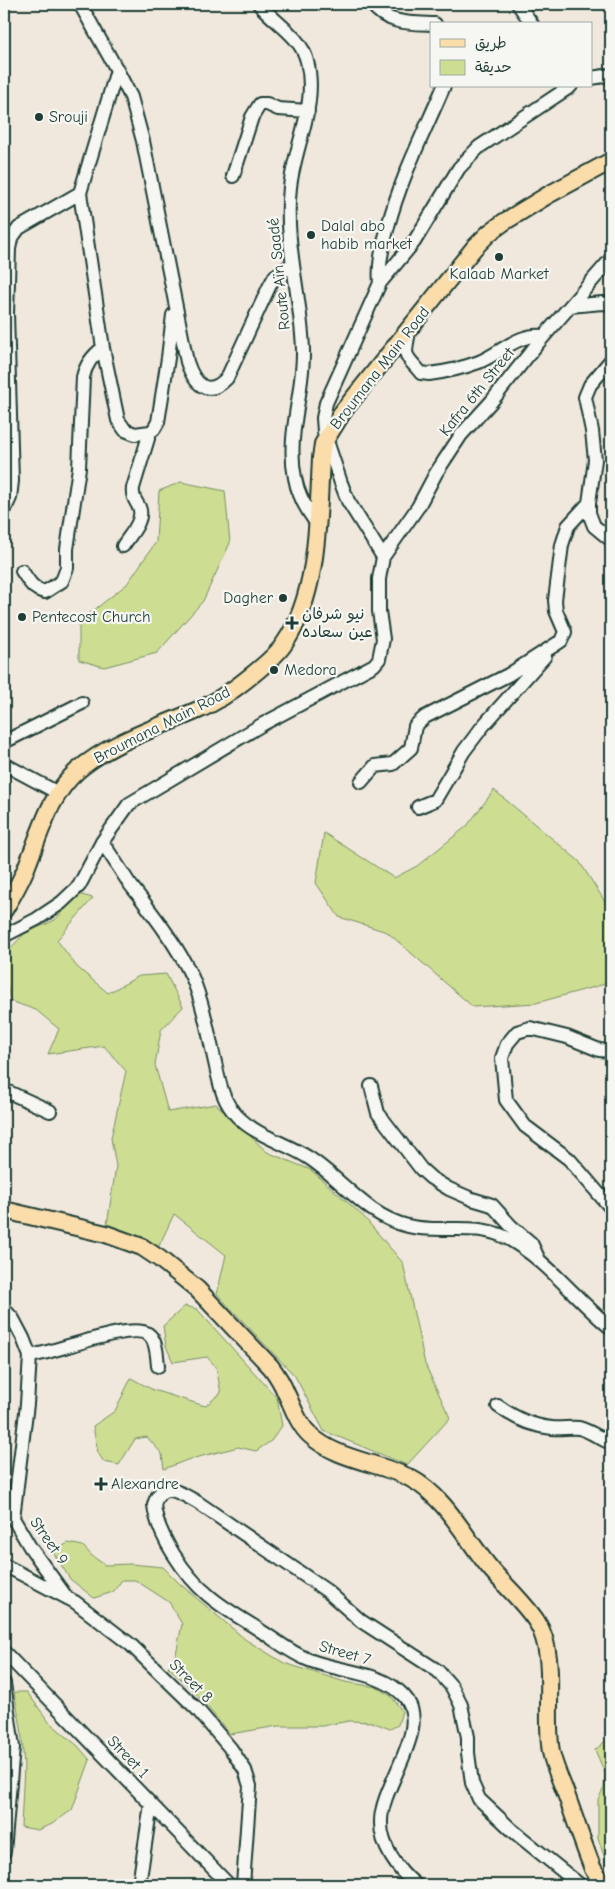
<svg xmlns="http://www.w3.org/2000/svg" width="615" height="1889" viewBox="0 0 615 1889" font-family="'Comic Neue','Playpen Sans Arabic',sans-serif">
	<rect width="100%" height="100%" fill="#f0e8dd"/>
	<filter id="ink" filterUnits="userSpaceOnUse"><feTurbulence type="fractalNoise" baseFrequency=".02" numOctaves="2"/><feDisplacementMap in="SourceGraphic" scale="10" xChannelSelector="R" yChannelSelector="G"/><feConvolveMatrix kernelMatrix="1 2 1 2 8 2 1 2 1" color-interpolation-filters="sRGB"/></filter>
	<g filter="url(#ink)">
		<!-- green -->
		<path fill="#cdde92" stroke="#768e63" d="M 181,482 L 225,491 L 230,543 L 203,601 L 157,653 L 104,667 L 79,660 L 79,622 L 127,584 L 156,542 L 159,491 Z
			M 494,790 L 579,861 L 611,911 L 611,970 L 605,984 L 536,1003 L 473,1007 L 387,932 L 339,917 L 316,883 L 324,833 L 394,878 L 417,866 L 467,826 Z
			M 78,894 L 93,898 L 57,940 L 77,967 L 108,993 L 139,976 L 166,974 L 183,1007 L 161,1030 L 155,1065 L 168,1112 L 216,1104 L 267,1152 L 311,1170 L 363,1216 L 403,1263 L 425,1364 L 450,1418 L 407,1465 L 324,1431 L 295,1376 L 217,1294 L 226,1255 L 174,1214 L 158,1248 L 107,1225 L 116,1166 L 111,1138 L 126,1071 L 104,1046 L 48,1054 L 59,1029 L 36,1010 L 10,1001 L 7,985 L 4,955 L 24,934 L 55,920 Z
			M 185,1306 L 197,1309 L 277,1398 L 282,1426 L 271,1441 L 256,1451 L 238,1447 L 187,1460 L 164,1469 L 162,1454 L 147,1437 L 135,1439 L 119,1465 L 104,1462 L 98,1453 L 93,1426 L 115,1411 L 131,1378 L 153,1390 L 205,1406 L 221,1393 L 216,1367 L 207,1357 L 173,1362 L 166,1346 L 163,1326 Z
			M 68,1543 L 83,1546 L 92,1556 L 105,1565 L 131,1564 L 163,1567 L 180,1584 L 246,1640 L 284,1663 L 345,1682 L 376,1687 L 391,1696 L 402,1711 L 398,1725 L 390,1729 L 372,1722 L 349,1721 L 322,1726 L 278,1726 L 230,1734 L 194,1691 L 168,1667 L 176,1654 L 182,1624 L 169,1602 L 135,1580 L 122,1580 L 113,1592 L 94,1598 L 70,1579 L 53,1552 Z
			M 14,1692 L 27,1692 L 49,1722 L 78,1746 L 90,1760 L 72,1810 L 52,1824 L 38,1830 L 21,1827 L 24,1766 L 21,1727 Z
			M 611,1736 L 611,1862 L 607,1865 L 598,1838 L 598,1799 L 604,1788 L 605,1773 L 595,1750 Z"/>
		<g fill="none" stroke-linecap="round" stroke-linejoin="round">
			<!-- minor casing -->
			<g stroke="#1f3d34" stroke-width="16">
				<path id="minor" d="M 259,4 C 275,23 301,36 307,61 C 318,105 295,144 290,187 C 284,244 301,294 303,350 C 304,393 286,435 295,478 C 298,495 307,511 318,525
					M 372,4 C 386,25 413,23 435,24
					M 518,4 L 532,24
					M 117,70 L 131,97 L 143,141 L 187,362 C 194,383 207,399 227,378 L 269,287 L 275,276 L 291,265
					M 591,78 L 611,75
					M 233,176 L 252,117 L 260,104 L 267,104 L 278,109 L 308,111
					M 80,193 L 103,348 L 118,420 L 125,430 L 135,434 L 150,432 L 154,429 L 158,422 L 168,358 L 173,315
					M 380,283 C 378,263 383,246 388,226 C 401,177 424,133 444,86
					M 570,306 L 602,303 L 611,304
					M 409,332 C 404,358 404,353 421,373 L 429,374 C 445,372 463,368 479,362 C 501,353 518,333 543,336
					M 611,360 L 590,385 L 585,397 L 592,431 L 595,460 L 589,503 L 589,513 L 594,526 L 611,540
					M 4,511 L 10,498 L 12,481 L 7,314 L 9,249 L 11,239 L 19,228 L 80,193 L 117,70 L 80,4
					M 123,546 C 129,536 145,520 139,507 C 135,500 132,496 133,488 L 150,432
					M 383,557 L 348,501 L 341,483 L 324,432 L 323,418 L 326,403 L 380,283 L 414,242 L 459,168 L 479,147 L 571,86
					M 22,571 C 28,580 33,590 45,592 L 62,581 L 67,568 L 67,549 L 79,468 L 83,377 C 86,364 92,356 103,348
					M 4,742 L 82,703
					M 4,764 L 58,793
					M 361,782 L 375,766 L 393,764 L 411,748 L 415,726 L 425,717 L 508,675 L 561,641 L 565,632 L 556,611 L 555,600 L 562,545 L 568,526 L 589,503
					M 418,807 L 435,800 L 464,751 L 483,726 L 545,656
					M 102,842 C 111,855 120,869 129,883 C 152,913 176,943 192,977 C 203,1003 208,1031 214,1058 C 219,1079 221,1100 237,1116 C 256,1136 286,1143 309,1158 C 343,1180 366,1216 408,1226 C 440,1234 474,1222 505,1237 C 546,1258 575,1299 611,1328
					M 4,936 L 37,919 L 61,903 L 79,886 L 102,842 L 129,804 L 263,724 L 374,665 L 379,659 L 383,639 L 379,611 L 379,579 L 383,557 L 418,507 L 436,473 L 461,435 L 491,402 L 538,343 L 611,259
					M 611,1051 L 599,1050 L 567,1037 L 530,1028 L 517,1032 L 507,1044 L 502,1058 L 506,1100 L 525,1126 L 569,1159 L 611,1208
					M 371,1086 L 378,1113 L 421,1169 L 431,1178 L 449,1189 L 472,1199 L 492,1205 L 511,1226 L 531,1243 L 539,1260
					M 4,1090 L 50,1111
					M 4,1309 L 13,1319 L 23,1338 L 30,1356 L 27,1404 L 13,1518
					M 30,1356 C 54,1353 130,1322 148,1334 C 157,1340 157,1357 158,1366
					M 498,1406 C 513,1417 532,1426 552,1428 C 561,1429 570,1427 579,1428 C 591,1431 600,1439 611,1443
					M 4,1503 L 30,1547 L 67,1598
					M 4,1565 L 75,1602 L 131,1645 L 197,1709 L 231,1749 L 245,1770 L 250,1786 L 243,1885
					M 4,1652 L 229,1885
					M 4,1683 L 13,1747 L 4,1852
					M 139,1885 L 151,1804
					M 416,1885 C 398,1870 380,1846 381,1821 C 381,1785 433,1727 404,1696 C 381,1671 339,1672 309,1660 C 291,1653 277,1641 261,1631 C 243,1619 224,1609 208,1595 C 185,1576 157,1535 154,1505 C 161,1478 182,1494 197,1502 L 327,1591 L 361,1621 L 438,1671 L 452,1687 L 461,1705 L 468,1737 L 468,1753 L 472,1783 L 479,1799 L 512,1830 L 580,1885"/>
			</g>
			<!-- major casing -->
			<g stroke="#1f3d34" stroke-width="20">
				<path id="major" d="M 4,910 C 13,895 22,880 28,863 C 41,831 50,795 77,771 C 112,741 157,728 198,710 C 217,702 235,689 252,675 C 263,666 276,656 284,644 C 319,595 318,515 321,458 L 323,444 L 344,410 L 474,248 L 489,233 L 504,222 L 548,195 L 611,161
					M 4,1210 L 106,1234 L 142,1247 L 160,1259 L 197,1289 L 271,1367 C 277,1375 282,1383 286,1393 C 293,1407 298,1424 310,1435 C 337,1460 378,1462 410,1478 C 446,1497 465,1538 490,1568 C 505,1586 523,1601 537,1622 C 558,1656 544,1712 551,1752 C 554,1766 561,1781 566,1794 C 575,1819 583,1844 593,1869 L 599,1878 L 607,1885"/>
			</g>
			<!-- minor -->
			<use href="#minor" stroke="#f6f6f2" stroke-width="12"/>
			<!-- major -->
			<use href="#major" stroke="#fbddab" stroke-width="16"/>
		</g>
	</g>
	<!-- markers -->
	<g fill="#1f3d34" stroke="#f6f6f2" stroke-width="2">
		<circle cx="39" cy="117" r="5"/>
		<circle cx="311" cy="235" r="5"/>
		<circle cx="499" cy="257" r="5"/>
		<circle cx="283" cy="598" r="5"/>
		<circle cx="22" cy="617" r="5"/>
		<path d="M289.5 615.5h5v5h5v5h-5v5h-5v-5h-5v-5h5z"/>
		<circle cx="274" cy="670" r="5"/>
		<path d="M98.5 1476.5h5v5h5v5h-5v5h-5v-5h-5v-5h5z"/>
	</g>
	<g text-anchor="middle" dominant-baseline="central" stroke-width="4.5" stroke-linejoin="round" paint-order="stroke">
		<!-- poi labels -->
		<g font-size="16" fill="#1f3d34" stroke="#f6f6f2" text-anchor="start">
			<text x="49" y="117">Srouji</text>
			<text x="321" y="226">Dalal abo<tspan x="321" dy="18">habib market</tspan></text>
			<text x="499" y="274" text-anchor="middle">Kalaab Market</text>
			<text x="273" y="598" text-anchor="end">Dagher</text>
			<text x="302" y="614">نيو شرفان<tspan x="302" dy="18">عين سعاده</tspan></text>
			<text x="32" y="617">Pentecost Church</text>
			<text x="284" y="670">Medora</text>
			<text x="111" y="1484">Alexandre</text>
		</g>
		<!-- street labels -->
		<g font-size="16" fill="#1f3d34" stroke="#f6f6f2">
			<text transform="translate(279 274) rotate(-96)">Route Aïn Saadé</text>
			<text transform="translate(380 368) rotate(-52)">Broumana Main Road</text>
			<text transform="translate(477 392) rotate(-51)">Kafra 6th Street</text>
			<text transform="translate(162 725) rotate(-27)">Broumana Main Road</text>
			<text transform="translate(49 1541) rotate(55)">Street 9</text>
			<text transform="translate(345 1653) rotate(16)">Street 7</text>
			<text transform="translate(191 1681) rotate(45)">Street 8</text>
			<text transform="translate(128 1757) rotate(46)">Street 1</text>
		</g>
	</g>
	<!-- margin -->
	<rect width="615" height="1889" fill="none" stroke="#f6f6f2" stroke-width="20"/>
	<rect x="10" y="10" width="595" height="1869" fill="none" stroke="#1f3d34" stroke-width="2" filter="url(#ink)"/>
	<!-- legend -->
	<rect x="430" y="22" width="162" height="65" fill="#f6f6f2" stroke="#a0aca6"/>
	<rect x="440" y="39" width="25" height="8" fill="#fbddab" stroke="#a0aca6"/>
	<text x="475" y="48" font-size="15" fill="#1f3d34">طريق</text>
	<rect x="440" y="60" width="25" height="15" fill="#cdde92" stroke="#a0aca6"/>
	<text x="475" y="72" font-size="15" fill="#1f3d34">حديقة</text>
</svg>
